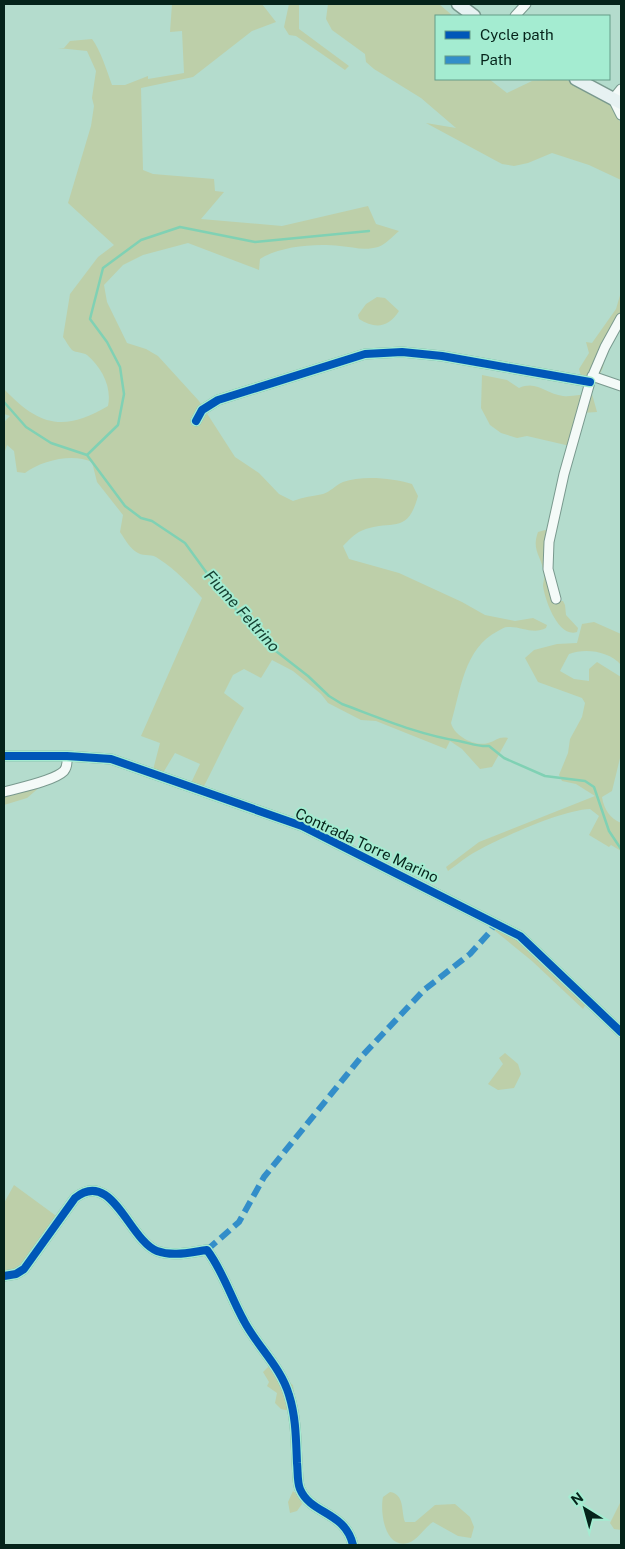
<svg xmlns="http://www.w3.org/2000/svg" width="625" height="1549" viewBox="0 0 625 1549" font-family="'Public Sans',sans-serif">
	<rect width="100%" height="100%" fill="#b4dccd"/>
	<!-- green -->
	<path fill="#bdcfa9" d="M 172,4 L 262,4 L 276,22 L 252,31 L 193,77 L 141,88 L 143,170 L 153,174 L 214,179 L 215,191 L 224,192 L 201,219 L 282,226 L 368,206 L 376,224 L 399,231 C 393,236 386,244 378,247 C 364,251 353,247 340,246 C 316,243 280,246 260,259 L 259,270 L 188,243 L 143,255 L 123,265 L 104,285 L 107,302 L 127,343 L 146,349 L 158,356 L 199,401 L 235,457 L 259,473 L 279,494 L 293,501 C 303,497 313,496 323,494 C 330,492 336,485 343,482 C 362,475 393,478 412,484 L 418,496 C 407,537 391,518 361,531 C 354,534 348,541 343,546 L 349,559 L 399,573 L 462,602 L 485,615 L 515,621 L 533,618 L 547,625 L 546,628 C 533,635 521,626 508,627 C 504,627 502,629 498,631 C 464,648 461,690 451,723 C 454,736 475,747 488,743 C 496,741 499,736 508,738 L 492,767 L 480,769 L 462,749 L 450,741 L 446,749 L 376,721 L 361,720 L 328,703 L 321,694 L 293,671 L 272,660 L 261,678 L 244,669 L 233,675 L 224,693 L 244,708 C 229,734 217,761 203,788 L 191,783 L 200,764 L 175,753 L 163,773 L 153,770 L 160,743 L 141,736 L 202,598 C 189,584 176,570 159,559 C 152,553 145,557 138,553 C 130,549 125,539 120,532 L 123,515 L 97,482 L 92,462 C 73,453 42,460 25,473 L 17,472 L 14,451 L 7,445 L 4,454 L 4,422 L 10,416 L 4,414 L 4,389 C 38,425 63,433 108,406 C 112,387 102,368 87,355 C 83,352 76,353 72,350 C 69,347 66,341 63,337 L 70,294 L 98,257 L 114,245 L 68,203 L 91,126 L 94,106 L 92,98 L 96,71 L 87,51 L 58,48 L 64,48 L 70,41 L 92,39 C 100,49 107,71 112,85 L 125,85 L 148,76 L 148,79 L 184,73 L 182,31 L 170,32 Z
		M 289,4 L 299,4 L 299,29 L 349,66 L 345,70 L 296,36 L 289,35 L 284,27 Z
		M 328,4 L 439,4 L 453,16 L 436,16 L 436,79 L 489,79 L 507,93 L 532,81 L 565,79 L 613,106 L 617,109 L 614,113 L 621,123 L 621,180 L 589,165 L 552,153 L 528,163 L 514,166 L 502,164 L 426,123 L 456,128 L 421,98 L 374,69 L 366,62 L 365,54 L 332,30 L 326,19 Z
		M 621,292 L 621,329 C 614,337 610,343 606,353 C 602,364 606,372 593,379 L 581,376 L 579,369 L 589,353 L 586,342 L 592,343 L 616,309 Z
		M 377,297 L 385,298 L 399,311 C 388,328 375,329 359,319 L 358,315 L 366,304 Z
		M 482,375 L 507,380 L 519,388 C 537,380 546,394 563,396 C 572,397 582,394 592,394 L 597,412 L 582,413 L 570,446 L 527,436 L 517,438 L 501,433 L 490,425 L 481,408 Z
		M 545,530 L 553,533 L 555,536 L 550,561 L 558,601 L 563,601 L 565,605 L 566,615 L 578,628 L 577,632 C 558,638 545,600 543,586 C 543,582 545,578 544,574 C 542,556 531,551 538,532 Z
		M 594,622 L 621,634 L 621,665 C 609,651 585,648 569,654 L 560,671 L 574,679 L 589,681 L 589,669 L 597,662 L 621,677 L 621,754 L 612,791 L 602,797 C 604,810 610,818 621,823 L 621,851 L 611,845 L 609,847 L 589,835 L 599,816 L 590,809 C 562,810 503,837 477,851 C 467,856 458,864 448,871 L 446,867 L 479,842 L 595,796 L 576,784 L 562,781 L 559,775 L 568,753 L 570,739 L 582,717 L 585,703 L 582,698 L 538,682 L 525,658 L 534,650 L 557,644 L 577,643 L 582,624 Z
		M 48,780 L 27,798 L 4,805 L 4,793 Z
		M 498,927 L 519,939 L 587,1002 L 583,1009 L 532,961 L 494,930 Z
		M 505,1053 L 518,1064 L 521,1074 L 514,1088 L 498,1090 L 488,1084 L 503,1064 L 499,1058 Z
		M 14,1185 L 59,1218 L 22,1269 L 4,1274 L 4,1203 Z
		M 269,1366 L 293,1385 L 296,1405 L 290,1411 L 281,1409 L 275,1403 L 277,1393 L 267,1386 L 269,1382 L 263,1372 Z
		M 293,1491 L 299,1496 L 302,1504 L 297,1511 L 290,1513 L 288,1502 Z
		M 390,1492 C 405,1494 401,1512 405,1522 L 415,1522 L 435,1505 L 455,1504 L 470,1517 L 474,1527 L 471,1538 L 458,1536 L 433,1522 C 424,1528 418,1540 408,1543 C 384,1549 380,1511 383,1497 Z
		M 621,1501 L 621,1530 L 614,1529 L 610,1523 Z"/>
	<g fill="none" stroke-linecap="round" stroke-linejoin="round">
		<!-- stream -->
		<path stroke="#80d1b4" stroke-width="2.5" d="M 4,402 L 26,427 L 51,443 L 87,455 L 125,506 L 141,518 L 152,521 L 185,543 L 217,587 L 263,641 L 308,676 L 329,696 L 342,704 C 380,718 419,735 459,741 C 470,743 478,747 489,746 L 504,758 L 545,776 L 585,781 L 594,787 L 609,831 L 621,849
			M 87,455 L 118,425 L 124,394 L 120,367 L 107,342 L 90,319 L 103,268 L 141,240 L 180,227 L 255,242 L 369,231"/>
		<!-- street casing -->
		<g stroke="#79998e" stroke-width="11">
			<path id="street" d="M 515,16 L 526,4
				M 621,89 L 613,99 L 621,115
				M 592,376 L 621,386
				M 196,421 L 202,410 L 218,400 L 365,354 L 402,352 L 442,356 L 590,382
				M 556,599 L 548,569 L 549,542 L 564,474 L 590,382 L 605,347 L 621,318
				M 4,756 L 67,756 L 111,759 L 302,826 L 520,936 L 621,1032
				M 4,792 C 18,788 54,781 64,771 C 68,766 67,761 67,756
				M 4,1276 L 16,1274 L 24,1269 L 75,1198 C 112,1168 129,1240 157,1251 C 173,1257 191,1252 207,1250 C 223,1271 231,1298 244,1321 C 257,1346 281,1367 289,1395 C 296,1417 296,1440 297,1463 C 298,1471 297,1482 300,1489 C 311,1515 345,1511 353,1545"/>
		</g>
		<!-- secondary casing -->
		<g stroke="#79998e" stroke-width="15">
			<path id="secondary" d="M 458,4 L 474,16
				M 576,79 L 621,103"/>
		</g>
		<!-- street -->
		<use href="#street" stroke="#f4faf8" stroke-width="9"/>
		<!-- secondary -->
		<use href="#secondary" stroke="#e7f2f2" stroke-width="12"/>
		<!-- quiet -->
		<path stroke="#338ec9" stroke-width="6" stroke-dasharray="12 6" stroke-linecap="butt" d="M 207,1250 L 239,1222 L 264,1177 L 362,1056 L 424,990 L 470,954 L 489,933 L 496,922"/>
		<!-- cycleway casing -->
		<g stroke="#a4ecd1" stroke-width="11">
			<path id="cycleway" d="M 196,421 L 202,410 L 218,400 L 365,354 L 402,352 L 442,356 L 590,382
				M 4,756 L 67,756 L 111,759 L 302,826 L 520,936 L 621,1032
				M 4,1276 L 16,1274 L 24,1269 L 75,1198 C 112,1168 129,1240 157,1251 C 173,1257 191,1252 207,1250 C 223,1271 231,1298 244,1321 C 257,1346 281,1367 289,1395 C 296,1417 296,1440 297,1463 C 298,1471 297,1482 300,1489 C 311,1515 345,1511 353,1545"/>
		</g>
		<!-- cycleway -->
		<use href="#cycleway" stroke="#0057b8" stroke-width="8"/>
	</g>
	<g text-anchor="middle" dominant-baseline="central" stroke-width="4" stroke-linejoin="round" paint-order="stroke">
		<!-- street labels -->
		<g font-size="15" fill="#05231a" stroke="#a4ecd1">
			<text transform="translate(367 845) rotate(25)">Contrada Torre Marino</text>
		</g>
		<!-- water labels -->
		<g font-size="16" font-style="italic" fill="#144032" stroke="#a4ecd1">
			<text transform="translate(242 611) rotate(48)">Fiume Feltrino</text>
		</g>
	</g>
	<!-- border -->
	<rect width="625" height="1549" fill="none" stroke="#05231a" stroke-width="10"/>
	<!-- legend -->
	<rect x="435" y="15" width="175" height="65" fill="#a4ecd1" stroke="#649c88"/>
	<rect x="445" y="31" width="25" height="8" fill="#0057b8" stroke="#649c88"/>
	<text x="480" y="40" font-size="15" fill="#05231a">Cycle path</text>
	<rect x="445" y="56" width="25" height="8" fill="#338ec9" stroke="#649c88"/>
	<text x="480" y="65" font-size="15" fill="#05231a">Path</text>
	<!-- north arrow -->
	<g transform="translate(585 1509) rotate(323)" stroke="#a4ecd1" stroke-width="4" paint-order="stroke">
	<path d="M0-4L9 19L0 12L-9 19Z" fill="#05231a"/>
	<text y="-8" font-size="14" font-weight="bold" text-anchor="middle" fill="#05231a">N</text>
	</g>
</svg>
